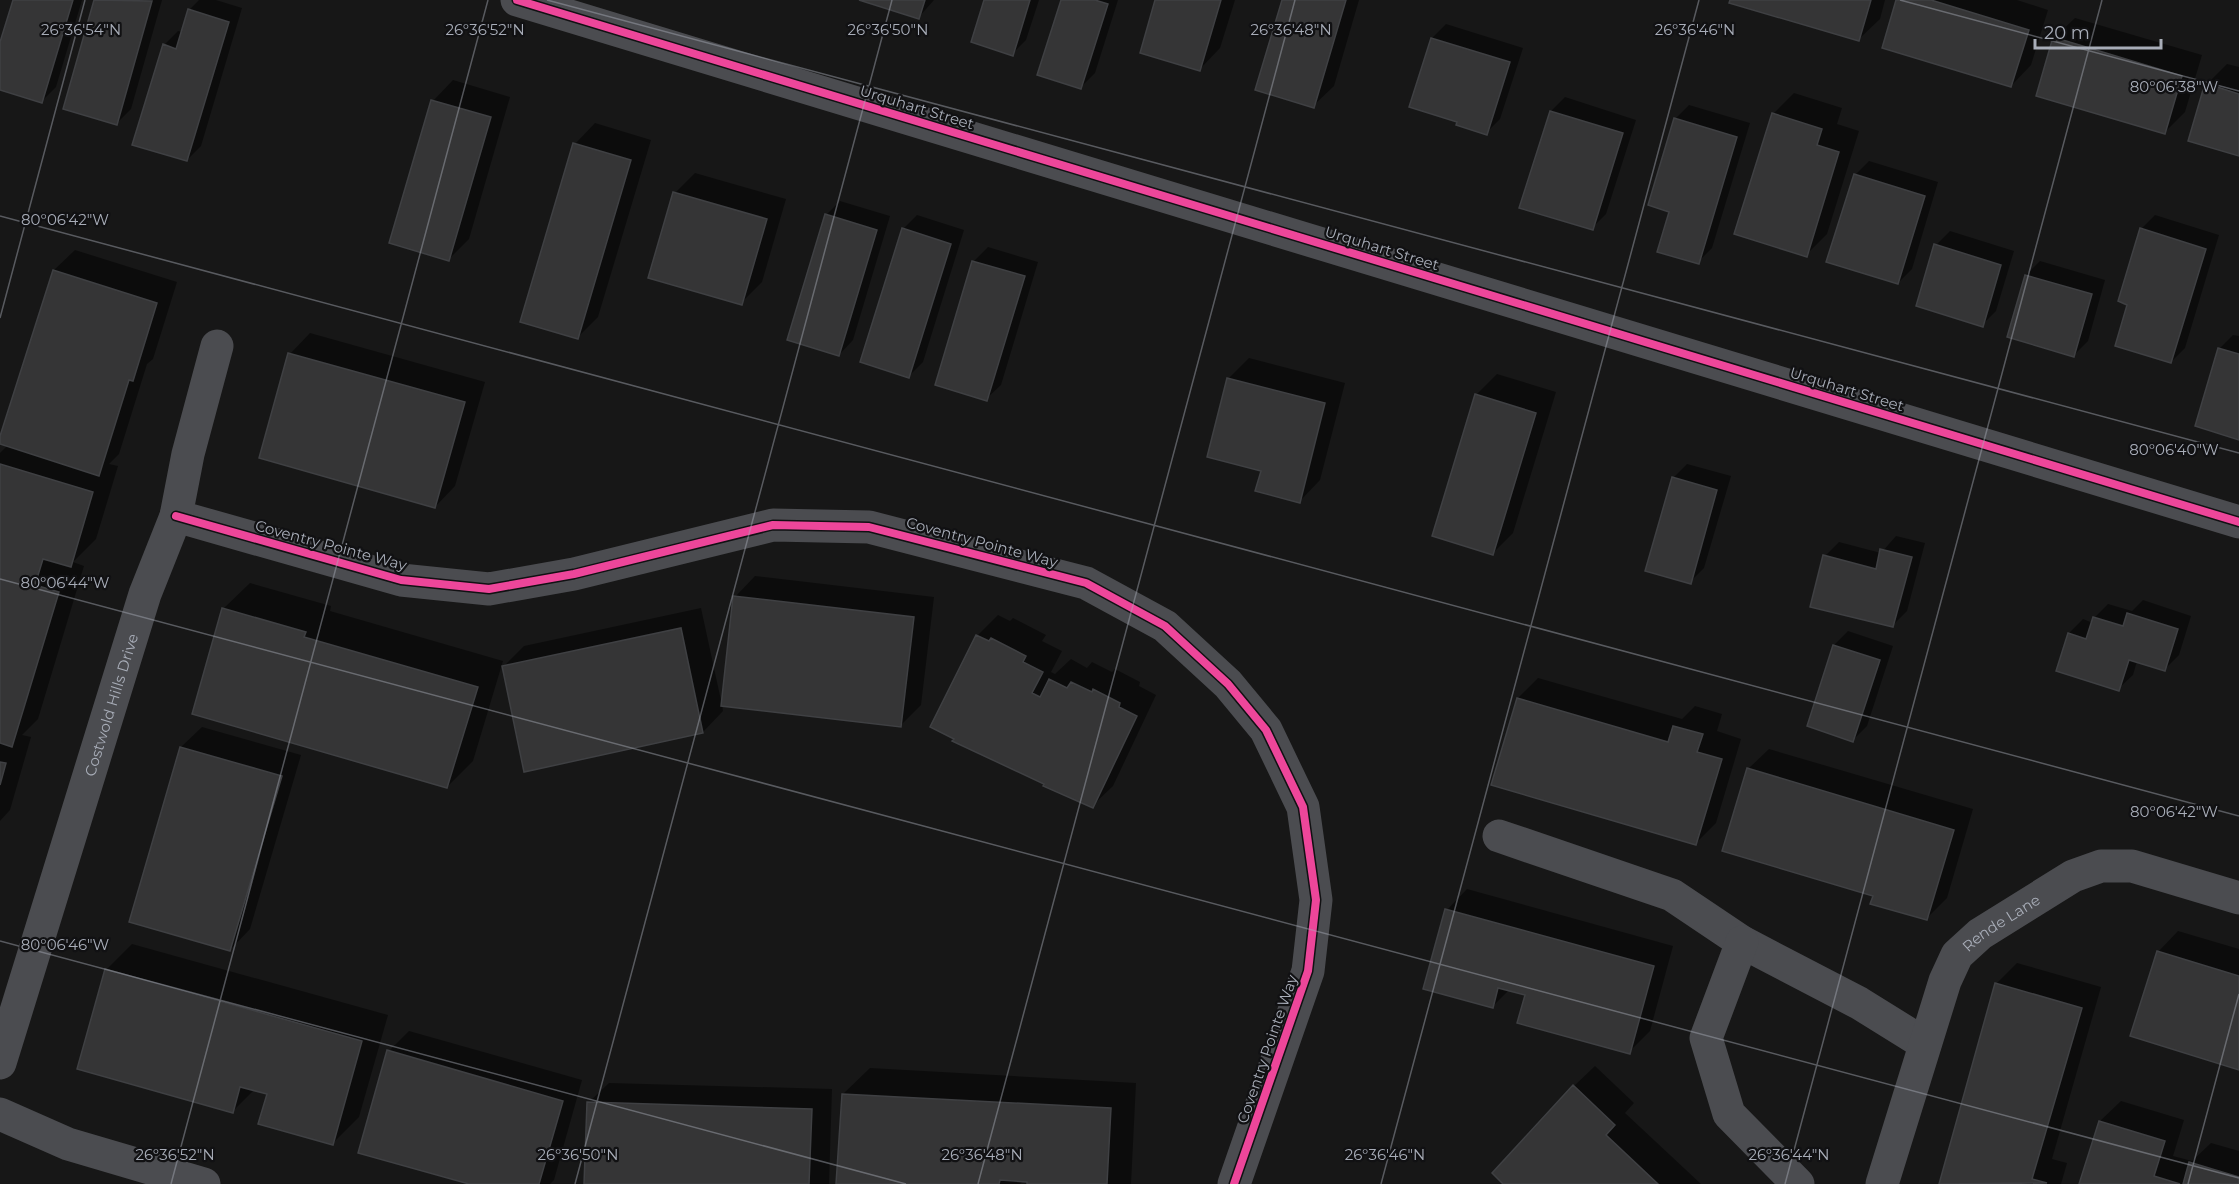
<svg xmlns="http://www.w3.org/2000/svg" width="2239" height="1184" viewBox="0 0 2239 1184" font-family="Montserrat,sans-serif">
	<rect width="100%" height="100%" fill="#171717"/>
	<!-- shadow -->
	<path fill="#0007" d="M 14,0 L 82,0 L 56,87 L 42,101 L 0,89 L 0,47 Z
		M 96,0 L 162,0 L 131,109 L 117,123 L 65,108 Z
		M 199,0 L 216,0 L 242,8 L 201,146 L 187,160 L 164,45 L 178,31 L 183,32 L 189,10 Z
		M 864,0 L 934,0 L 919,17 Z
		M 986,0 L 1039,0 L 1026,40 L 1012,54 Z
		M 1063,0 L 1118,0 L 1095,73 L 1081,87 Z
		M 1157,0 L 1235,0 L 1220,48 L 1200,69 Z
		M 1283,0 L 1359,0 L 1334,86 L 1313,106 Z
		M 1731,0 L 1885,0 L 1880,19 L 1859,39 Z
		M 1898,0 L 2017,0 L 2048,10 L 2031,65 L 2011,86 Z
		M 2075,18 L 2202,55 L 2185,112 L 2165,132 L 2054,38 Z
		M 1446,24 L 1523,48 L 1500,119 L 1486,133 L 1432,38 Z
		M 2227,64 L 2239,67 L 2239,155 L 2207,84 Z
		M 453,80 L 510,97 L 469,239 L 448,260 L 433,101 Z
		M 1794,93 L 1842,108 L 1837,124 L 1859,131 L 1827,234 L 1806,255 L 1773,114 Z
		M 1565,97 L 1636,120 L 1606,214 L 1592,228 L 1551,111 Z
		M 1689,105 L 1750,123 L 1712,248 L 1698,262 L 1671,211 L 1675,119 Z
		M 595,123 L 651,140 L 598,317 L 578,337 L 575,144 Z
		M 1869,161 L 1938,182 L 1912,269 L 1898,283 L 1855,175 Z
		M 695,173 L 786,199 L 762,282 L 741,303 L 675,193 Z
		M 840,201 L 890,216 L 853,340 L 839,355 L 826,215 Z
		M 917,215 L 964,230 L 923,362 L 909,376 L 903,229 Z
		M 2155,215 L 2219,235 L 2185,348 L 2171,362 L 2129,304 L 2141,229 Z
		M 1950,231 L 2014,251 L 1996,311 L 1982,325 L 1936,245 Z
		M 988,247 L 1038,262 L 1001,385 L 986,399 L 974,261 Z
		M 75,250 L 177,282 L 153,359 L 147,364 L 119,454 L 109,464 L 118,466 L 96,539 L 73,562 L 84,566 L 38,719 L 22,735 L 31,737 L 10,810 L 0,821 L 0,453 L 8,445 L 0,443 L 0,441 L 54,270 Z
		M 2040,261 L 2105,280 L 2088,341 L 2074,355 L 2009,336 L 2026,275 Z
		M 310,333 L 485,382 L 455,486 L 435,507 L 290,354 Z
		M 2233,335 L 2239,336 L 2239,439 L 2219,349 Z
		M 1249,358 L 1345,383 L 1320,480 L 1300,501 L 1263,469 L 1228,379 Z
		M 1497,374 L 1556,392 L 1513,533 L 1493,553 L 1476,395 Z
		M 1687,464 L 1731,476 L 1704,568 L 1690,582 L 1673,478 Z
		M 1896,536 L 1925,543 L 1907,611 L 1893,625 L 1825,556 L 1839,542 L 1881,553 Z
		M 755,576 L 934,597 L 921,705 L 900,726 L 722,705 L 723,711 L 703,732 L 504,666 L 524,646 L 701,608 L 722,705 L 735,597 Z
		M 250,583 L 331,606 L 330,611 L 503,661 L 473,761 L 447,787 L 223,609 Z
		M 2143,600 L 2191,616 L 2179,655 L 2165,669 L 2137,661 L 2133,675 L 2118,689 L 2069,633 L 2083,619 L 2093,623 L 2094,618 L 2108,604 L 2132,611 Z
		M 998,615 L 1010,621 L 1013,618 L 1046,635 L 1042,641 L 1062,651 L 1051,672 L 1055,674 L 1071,659 L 1087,668 L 1092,662 L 1112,672 L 1115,669 L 1140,682 L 1139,686 L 1156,695 L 1113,786 L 1092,806 L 977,636 Z
		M 1848,631 L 1893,646 L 1867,726 L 1853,740 L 1834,645 Z
		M 1538,678 L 1682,719 L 1695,706 L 1722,714 L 1717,731 L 1741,739 L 1716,823 L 1696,843 L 1518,698 Z
		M 202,727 L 301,755 L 250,929 L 230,950 L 181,747 Z
		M 1769,749 L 1973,809 L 1947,898 L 1926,919 L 1875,895 L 1748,769 Z
		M 1467,889 L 1673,946 L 1650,1031 L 1629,1052 L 1527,994 L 1510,989 L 1493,1006 L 1447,910 Z
		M 2178,931 L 2239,949 L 2239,1069 L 2158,952 Z
		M 132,944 L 388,1015 L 359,1117 L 333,1143 L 269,1093 L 255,1089 L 233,1111 L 106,970 Z
		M 2017,963 L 2101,987 L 2052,1159 L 2067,1163 L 2061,1184 L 1940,1184 L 1996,984 Z
		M 409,1031 L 582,1080 L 554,1180 L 550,1184 L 474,1184 L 389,1051 Z
		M 1595,1066 L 1634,1103 L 1625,1113 L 1701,1184 L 1505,1184 L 1574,1086 Z
		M 870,1068 L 1136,1083 L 1131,1184 L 1029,1184 L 1029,1181 L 1024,1180 L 1020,1184 L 838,1184 L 843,1094 Z
		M 609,1083 L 832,1089 L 829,1184 L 586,1184 L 588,1103 Z
		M 2121,1101 L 2184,1120 L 2173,1156 L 2192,1161 L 2211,1143 L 2239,1151 L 2239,1184 L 2081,1184 L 2100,1121 Z"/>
	<!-- building -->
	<path fill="#353536" stroke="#3f4043" stroke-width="1.5" d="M 13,0 L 73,0 L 42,103 L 0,90 L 0,42 Z
		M 94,0 L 152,1 L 117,125 L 63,109 Z
		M 859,0 L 925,0 L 919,19 Z
		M 984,0 L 1030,0 L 1013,56 L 971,42 Z
		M 1061,0 L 1095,0 L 1108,4 L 1081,89 L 1037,75 Z
		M 1155,0 L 1221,0 L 1200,71 L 1140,53 Z
		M 1282,0 L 1346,0 L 1314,108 L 1255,90 Z
		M 1730,0 L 1871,0 L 1859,41 L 1729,3 Z
		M 1896,0 L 1931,0 L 2029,30 L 2011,87 L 1882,48 Z
		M 188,9 L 229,22 L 187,161 L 132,145 L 163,44 L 176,49 Z
		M 2053,37 L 2182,76 L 2165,134 L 2036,96 Z
		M 1431,38 L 1510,62 L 1487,135 L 1456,125 L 1457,122 L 1409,107 Z
		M 2205,83 L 2239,94 L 2239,156 L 2188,141 Z
		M 431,100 L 491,117 L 449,261 L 389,243 Z
		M 1550,111 L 1623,133 L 1593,230 L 1519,208 Z
		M 1772,113 L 1822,129 L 1817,145 L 1839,152 L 1807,257 L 1734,234 Z
		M 1674,118 L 1737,137 L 1699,264 L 1657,252 L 1669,212 L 1648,205 Z
		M 573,143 L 631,160 L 578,339 L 520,322 Z
		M 1854,174 L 1925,196 L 1898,284 L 1826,262 Z
		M 673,192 L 767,219 L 742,305 L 648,278 Z
		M 825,214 L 877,230 L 839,356 L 787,340 Z
		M 902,228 L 951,244 L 909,378 L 860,362 Z
		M 2140,228 L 2206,249 L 2171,363 L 2115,346 L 2127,305 L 2118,301 Z
		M 1934,244 L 2001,265 L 1983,327 L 1916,306 Z
		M 972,261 L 1025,276 L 987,401 L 935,385 Z
		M 53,270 L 157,303 L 133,381 L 129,380 L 99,476 L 0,444 L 0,436 Z
		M 2025,275 L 2092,294 L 2074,357 L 2007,337 Z
		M 2218,348 L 2239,354 L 2239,440 L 2195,426 Z
		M 288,353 L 465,402 L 435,508 L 259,458 Z
		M 1227,378 L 1325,403 L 1300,503 L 1255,491 L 1261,471 L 1207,457 Z
		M 1475,394 L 1536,413 L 1493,555 L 1432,536 Z
		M 0,464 L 93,492 L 71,567 L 43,559 L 35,585 L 59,592 L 12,747 L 0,743 Z
		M 1672,477 L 1717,490 L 1691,584 L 1645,571 Z
		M 1880,549 L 1912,557 L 1893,627 L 1810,607 L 1823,555 L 1876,569 Z
		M 733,596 L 914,617 L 901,727 L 721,706 Z
		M 222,608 L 306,632 L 304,637 L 478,687 L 447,788 L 192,714 Z
		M 2127,613 L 2178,629 L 2165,671 L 2129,660 L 2119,691 L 2056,671 L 2068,633 L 2086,639 L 2093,617 L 2123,626 Z
		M 681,628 L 703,733 L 524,772 L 502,666 Z
		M 976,635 L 989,641 L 991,638 L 1026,656 L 1023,662 L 1043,672 L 1032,693 L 1040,697 L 1049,679 L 1067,688 L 1071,682 L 1092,692 L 1093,689 L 1120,703 L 1119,707 L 1137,716 L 1093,808 L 1043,786 L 1044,784 L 952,741 L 954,739 L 930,727 Z
		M 1833,645 L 1880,660 L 1853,742 L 1807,726 Z
		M 1517,698 L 1668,742 L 1673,726 L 1703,734 L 1697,752 L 1722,759 L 1696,845 L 1491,785 Z
		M 180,747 L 282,776 L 230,951 L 129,922 Z
		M 0,762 L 6,763 L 0,785 Z
		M 1747,768 L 1954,830 L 1927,920 L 1870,904 L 1873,896 L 1722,851 Z
		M 1445,909 L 1654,966 L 1630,1054 L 1517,1023 L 1525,995 L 1498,988 L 1493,1008 L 1423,989 Z
		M 2157,951 L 2239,976 L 2239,1070 L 2130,1036 Z
		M 105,969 L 362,1041 L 333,1145 L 258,1124 L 267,1094 L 240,1087 L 233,1113 L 77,1069 Z
		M 1995,983 L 2082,1008 L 2032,1179 L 2047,1183 L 1939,1184 Z
		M 387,1050 L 563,1101 L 539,1184 L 469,1184 L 358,1153 Z
		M 1573,1085 L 1615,1125 L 1606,1135 L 1658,1184 L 1503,1184 L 1492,1173 Z
		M 842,1094 L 1111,1108 L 1107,1184 L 1027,1184 L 1027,1182 L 1000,1180 L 999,1184 L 836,1184 Z
		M 587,1102 L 812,1109 L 809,1184 L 584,1184 Z
		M 2099,1121 L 2165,1141 L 2154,1176 L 2180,1184 L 2079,1184 Z
		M 2189,1162 L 2239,1177 L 2239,1184 L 2183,1184 Z"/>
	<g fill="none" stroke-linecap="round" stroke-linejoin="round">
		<!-- minor -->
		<g stroke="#4b4c50" stroke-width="33">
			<path d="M 517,0 L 2239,522"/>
			<path d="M 176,516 L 401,580 L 489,589 L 574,574 L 773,525 L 869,527 L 1086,583 L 1165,626 L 1228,684 L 1266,730 L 1303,807 L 1316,900 L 1308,971 L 1234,1184"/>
			<path d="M 1499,836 L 1672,895 L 1742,942 L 1859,1003 L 1925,1044"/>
			<path d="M 1742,942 L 1706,1038 L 1729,1114 L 1798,1184"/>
			<path id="s1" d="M 0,1063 L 145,594 L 176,516 L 188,454 L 217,346"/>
			<path d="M 0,1114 L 68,1144 L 204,1184"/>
			<path id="s2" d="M 1882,1184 L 1945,981 L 1957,955 L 1980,934 L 2073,876 L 2101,866 L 2132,866 L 2239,898"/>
		</g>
		<!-- cycleway casing -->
		<g stroke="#111113" stroke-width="11">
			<path id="cycleway" d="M 517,0 L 2239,522
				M 176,516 L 401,580 L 489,589 L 574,574 L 773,525 L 869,527 L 1086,583 L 1165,626 L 1228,684 L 1266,730 L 1303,807 L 1316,900 L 1308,971 L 1234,1184"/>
		</g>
		<!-- cycleway -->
		<use href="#cycleway" stroke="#ed469a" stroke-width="8"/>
	</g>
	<!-- ticks -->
	<path fill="none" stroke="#a8adb8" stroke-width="1.5" stroke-opacity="0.45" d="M 547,0 L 2239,453M 1900,0 L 2239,91M 0,216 L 2239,816M 0,318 L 85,0M 0,579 L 2239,1178M 0,941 L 906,1184M 171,1184 L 488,0M 575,1184 L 892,0M 978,1184 L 1295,0M 1381,1184 L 1699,0M 1785,1184 L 2102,0M 2188,1184 L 2239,994"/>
	<g text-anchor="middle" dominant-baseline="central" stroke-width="4.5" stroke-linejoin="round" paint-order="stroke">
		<!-- street labels -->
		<g font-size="15" fill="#a8adb8" stroke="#111113">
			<text transform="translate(917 107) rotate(17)">Urquhart Street</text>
			<text transform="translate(1382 248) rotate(17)">Urquhart Street</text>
			<text transform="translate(1847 389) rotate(17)">Urquhart Street</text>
			<text transform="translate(982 542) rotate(15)">Coventry Pointe Way</text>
			<text transform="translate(331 545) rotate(15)">Coventry Pointe Way</text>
			<text stroke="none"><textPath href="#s1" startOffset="375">Costwold Hills Drive</textPath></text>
			<text stroke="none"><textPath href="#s2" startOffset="296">Rende Lane</textPath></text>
			<text transform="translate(1267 1049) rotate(-71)">Coventry Pointe Way</text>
		</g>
	</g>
	<g font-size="15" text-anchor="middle" fill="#a8adb8" stroke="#111113" stroke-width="4.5" stroke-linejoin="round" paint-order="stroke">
		<text x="81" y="35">26°36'54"N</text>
		<text x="485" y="35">26°36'52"N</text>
		<text x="888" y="35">26°36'50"N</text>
		<text x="1291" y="35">26°36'48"N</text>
		<text x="1695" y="35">26°36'46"N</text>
		<text x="2174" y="92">80°06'38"W</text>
		<text x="65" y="225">80°06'42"W</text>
		<text x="2174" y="455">80°06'40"W</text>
		<text x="65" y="588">80°06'44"W</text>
		<text x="2174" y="817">80°06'42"W</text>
		<text x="65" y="950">80°06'46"W</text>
		<text x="175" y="1160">26°36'52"N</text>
		<text x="578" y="1160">26°36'50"N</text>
		<text x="982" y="1160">26°36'48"N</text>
		<text x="1385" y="1160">26°36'46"N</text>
		<text x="1789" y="1160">26°36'44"N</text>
	</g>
	<!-- scale -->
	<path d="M2035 39v9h126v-9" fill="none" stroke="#a8adb8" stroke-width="3"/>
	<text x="2044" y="39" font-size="18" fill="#a8adb8" stroke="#111113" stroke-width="4.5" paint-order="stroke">20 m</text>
</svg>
